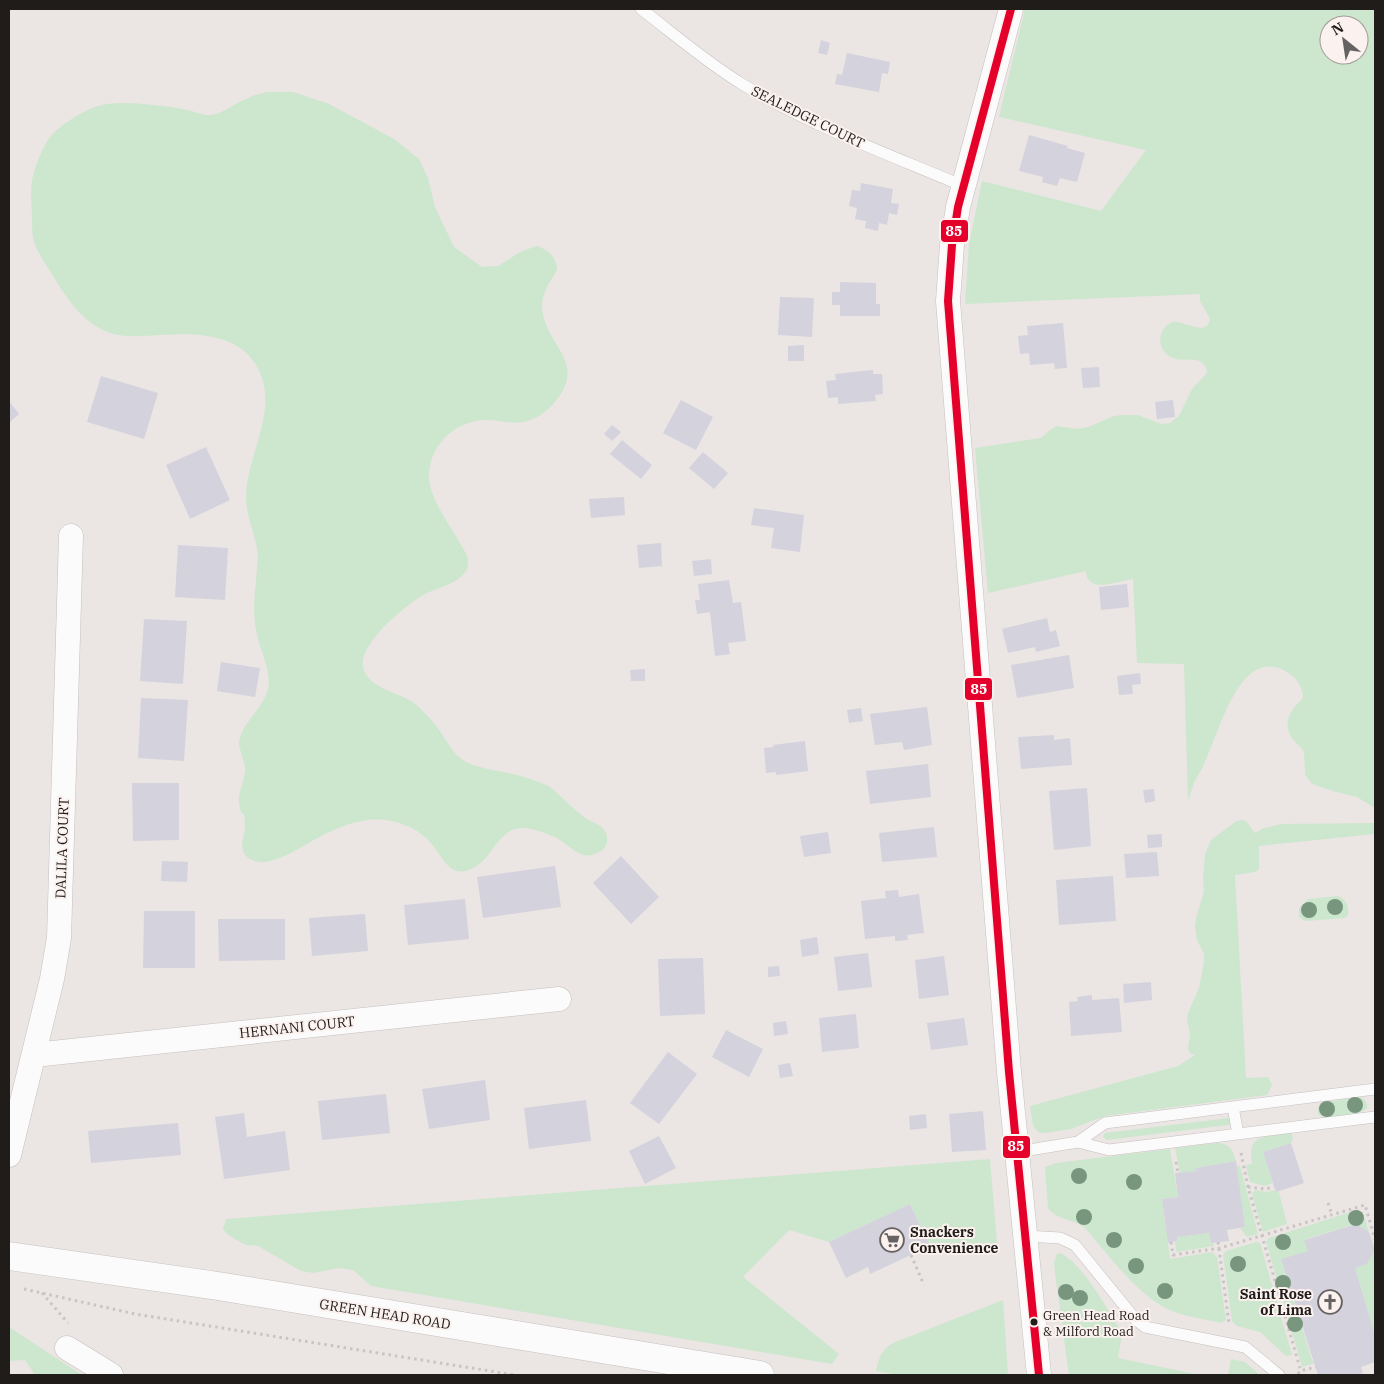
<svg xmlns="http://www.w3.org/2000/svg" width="1384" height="1384" viewBox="0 0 1384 1384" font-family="'IBM Plex Serif',serif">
	<rect width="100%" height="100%" fill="#ebe5e4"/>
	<!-- green -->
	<path fill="#cce7cd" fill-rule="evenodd" d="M 1025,9 L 1375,9 L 1375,808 L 1357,797 L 1333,791 L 1312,784 L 1305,775 L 1304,752 C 1300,746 1295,742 1291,737 C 1282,721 1292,709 1303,698 C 1303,687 1296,676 1285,671 C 1275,665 1263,665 1253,672 C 1230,687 1215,741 1203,766 C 1201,772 1196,777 1194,783 C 1192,789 1190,795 1188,801 L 1184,664 L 1137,663 L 1133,579 C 1117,581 1087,595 1086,571 L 988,593 L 975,448 L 1041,438 L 1050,430 L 1056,426 L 1078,429 L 1088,427 L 1114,416 L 1123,415 L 1138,415 L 1156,422 L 1162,424 L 1170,423 L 1179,416 L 1192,389 L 1207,373 C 1205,355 1188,361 1176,359 C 1163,356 1157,343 1162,332 C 1164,328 1168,323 1173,322 C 1185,320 1206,338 1210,319 L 1200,301 L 1200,294 L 965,304 L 969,244 L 982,181 L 1101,211 L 1146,150 L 999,117 ZM 1329,25 L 1359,25 L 1359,55 L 1329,55 Z
		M 267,92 L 293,92 L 329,104 L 394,139 L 419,159 L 428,178 L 435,207 L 454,247 L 482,267 L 498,266 L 522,251 L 537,246 C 549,250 557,258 557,270 C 551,280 543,291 542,303 C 540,344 591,360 554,403 C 546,412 535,420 523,422 C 511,424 499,420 487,420 C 457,420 432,442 429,472 C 427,493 446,520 457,538 C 460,544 467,553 468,560 C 468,564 468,568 466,571 C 458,584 436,588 423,595 C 406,605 358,644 363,667 C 367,687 396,692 411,701 C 420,707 430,718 437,727 C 447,740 452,755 468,763 C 487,771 508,771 527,778 C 531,779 547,785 550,787 C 563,797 573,810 587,819 C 594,823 602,825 606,833 C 607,837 608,842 606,845 C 605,849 601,851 597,853 C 580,862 569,844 555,837 C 546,833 530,827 520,828 C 497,831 493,857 475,867 C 450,882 443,856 429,841 C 414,824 384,816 362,821 C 350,823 338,828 327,833 C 309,841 269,872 250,859 C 236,850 245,838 245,826 C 245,805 241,822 239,802 C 238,790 246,779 245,767 C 244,762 239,747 239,743 C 241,723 263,709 268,689 C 272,670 259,649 256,630 C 253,614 254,598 256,582 C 256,578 258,560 258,557 C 257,537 246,518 246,498 C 246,458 275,418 262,378 C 246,332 199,333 159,335 C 142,336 126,338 110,333 C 86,324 71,305 58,284 C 52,273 37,253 34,242 C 32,237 32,223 32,217 C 32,206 30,192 32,181 C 34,169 43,145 51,136 C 61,124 87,108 102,105 C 122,101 144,104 163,106 C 171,107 179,108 187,110 C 193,111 205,116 211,115 C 223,114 233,104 244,100 C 251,96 259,94 267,92 Z
		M 1242,820 L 1246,821 L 1255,833 L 1262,829 L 1281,824 L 1375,823 L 1375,847 L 1374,834 L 1259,846 L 1259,869 L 1255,872 L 1235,875 L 1246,1078 L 1268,1077 L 1272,1085 L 1267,1095 L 1105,1116 L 1071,1129 L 1045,1133 L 1038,1132 L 1033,1126 L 1030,1106 L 1178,1066 L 1195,1055 L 1190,1053 L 1188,1049 L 1190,1034 L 1187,1020 L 1188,1013 L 1199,988 L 1204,962 L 1204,954 L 1197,940 L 1195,927 L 1196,918 L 1204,892 L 1203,880 L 1205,854 L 1211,840 L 1235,822 Z
		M 1337,896 C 1346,898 1349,906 1348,915 L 1345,918 L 1305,921 L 1299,917 L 1299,908 L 1308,899 Z
		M 1360,1097 C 1365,1099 1368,1103 1367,1108 C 1360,1115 1326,1120 1318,1114 L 1318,1107 L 1322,1103 Z
		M 1229,1118 L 1231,1119 L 1231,1124 L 1228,1125 L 1107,1140 L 1103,1137 L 1105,1133 Z
		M 1280,1133 L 1291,1133 L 1293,1139 L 1291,1143 L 1263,1152 L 1273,1183 L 1265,1186 L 1250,1182 L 1246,1165 L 1252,1164 C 1248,1137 1258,1139 1280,1133 Z
		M 1217,1143 C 1230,1143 1233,1151 1236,1161 L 1195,1168 L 1196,1171 L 1180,1173 L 1175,1148 Z
		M 1170,1149 L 1178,1197 L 1162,1199 L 1170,1259 L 1212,1252 L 1217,1257 L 1226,1320 L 1221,1323 C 1205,1319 1187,1317 1172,1311 C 1140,1299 1108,1254 1085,1228 C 1074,1219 1057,1220 1048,1208 L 1045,1167 L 1056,1163 Z
		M 990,1159 L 997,1243 L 930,1246 L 910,1204 L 829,1242 L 789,1230 L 743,1277 L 839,1354 L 832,1364 L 371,1286 L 353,1270 L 338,1268 L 314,1273 L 301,1271 L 258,1246 L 246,1245 L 228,1235 L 223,1229 L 226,1219 Z
		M 1236,1166 L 1240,1166 L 1258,1234 L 1247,1237 L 1240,1228 L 1245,1227 Z
		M 1255,1190 L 1267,1192 L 1275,1190 L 1276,1192 L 1279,1192 L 1287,1224 L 1263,1232 L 1252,1194 Z
		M 1357,1210 L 1363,1213 L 1369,1232 L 1355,1224 L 1305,1239 L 1308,1251 L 1281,1259 L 1312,1360 L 1315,1363 L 1302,1367 L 1266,1241 L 1269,1238 Z
		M 1209,1233 L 1211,1243 L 1213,1243 L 1214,1246 L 1176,1252 L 1175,1242 L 1177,1241 L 1177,1237 Z
		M 1256,1242 L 1260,1243 L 1292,1355 L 1286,1356 L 1260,1332 L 1237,1326 L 1232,1321 L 1223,1255 L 1226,1251 Z
		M 1375,1250 L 1375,1335 L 1355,1268 L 1367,1264 Z
		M 1060,1253 C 1082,1262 1110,1313 1122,1334 L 1118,1358 L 1200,1375 L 1069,1375 L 1055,1273 L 1054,1262 L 1057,1254 Z
		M 1003,1300 L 1008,1375 L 899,1375 L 876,1371 C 879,1358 881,1350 893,1343 Z
		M 9,1327 L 82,1375 L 35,1375 L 25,1360 L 9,1361 Z
		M 1231,1359 L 1245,1362 L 1260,1375 L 1228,1375 Z"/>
	<!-- building -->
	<path fill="#d4d2dd" d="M 821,40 L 830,43 L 827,55 L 818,53 Z
		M 847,53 L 890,62 L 888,74 L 882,73 L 879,92 L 835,84 L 837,74 L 842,75 Z
		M 1029,135 L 1068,146 L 1067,148 L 1085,153 L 1077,182 L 1060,178 L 1057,186 L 1042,182 L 1043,177 L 1019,171 Z
		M 861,183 L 893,189 L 891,203 L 899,204 L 897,215 L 889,213 L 887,225 L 879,223 L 878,231 L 865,228 L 866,221 L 855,219 L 857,208 L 849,206 L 852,190 L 860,191 Z
		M 840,282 L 876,283 L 876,304 L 880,304 L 880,316 L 840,316 L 840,305 L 832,305 L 832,292 L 840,292 Z
		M 780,297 L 814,298 L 812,337 L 778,335 Z
		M 1063,323 L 1067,368 L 1055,369 L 1054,363 L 1030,365 L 1029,353 L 1020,354 L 1018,336 L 1028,335 L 1027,326 Z
		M 804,345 L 804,361 L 788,361 L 788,346 Z
		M 1099,367 L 1100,387 L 1083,388 L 1081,368 Z
		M 873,370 L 873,374 L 882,374 L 883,394 L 875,395 L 876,401 L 838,404 L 838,397 L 828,398 L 826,381 L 836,380 L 835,374 Z
		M 101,376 L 158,393 L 144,439 L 87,422 Z
		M 681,400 L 713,417 L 696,450 L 663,433 Z
		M 1173,400 L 1175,417 L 1157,419 L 1155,402 Z
		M 9,401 L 19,414 L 9,423 Z
		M 612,425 L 621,432 L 612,441 L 604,434 Z
		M 622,440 L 652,465 L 641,479 L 610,454 Z
		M 206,447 L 230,500 L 190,519 L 166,465 Z
		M 703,452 L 728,473 L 714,489 L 689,468 Z
		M 624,497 L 625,515 L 591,518 L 589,499 Z
		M 754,508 L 804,515 L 800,552 L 771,548 L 774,528 L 751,525 Z
		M 661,543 L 662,566 L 639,568 L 637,545 Z
		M 178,545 L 228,548 L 225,600 L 175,597 Z
		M 711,559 L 712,574 L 694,576 L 692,561 Z
		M 729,580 L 733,603 L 741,602 L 746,641 L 728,643 L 730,654 L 715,656 L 710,612 L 697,614 L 695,600 L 700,600 L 698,584 Z
		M 1127,584 L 1129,607 L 1101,610 L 1099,587 Z
		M 1047,618 L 1050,632 L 1056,630 L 1060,646 L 1036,652 L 1035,647 L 1008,653 L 1002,629 Z
		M 144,619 L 187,621 L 183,684 L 140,681 Z
		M 1069,655 L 1074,688 L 1017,698 L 1011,665 Z
		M 221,662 L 260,668 L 255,697 L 217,691 Z
		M 645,669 L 645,681 L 631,681 L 630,670 Z
		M 1140,673 L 1141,684 L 1132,685 L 1133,694 L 1119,695 L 1117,676 Z
		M 141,698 L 188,700 L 184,761 L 138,758 Z
		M 927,707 L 932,745 L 904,750 L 902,742 L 875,745 L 870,714 Z
		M 861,708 L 863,721 L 849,723 L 847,710 Z
		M 1054,735 L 1054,740 L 1070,738 L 1072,765 L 1021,769 L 1018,737 Z
		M 805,741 L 808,771 L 776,775 L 776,772 L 766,773 L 764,748 L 774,747 L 773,745 Z
		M 928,764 L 931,797 L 870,804 L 866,771 Z
		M 132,783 L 179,783 L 179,840 L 133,841 Z
		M 1087,788 L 1091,846 L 1054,850 L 1049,791 Z
		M 1154,789 L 1155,801 L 1145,803 L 1143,790 Z
		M 934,827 L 937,857 L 882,862 L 879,833 Z
		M 828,832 L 831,853 L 804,857 L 800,836 Z
		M 1162,834 L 1162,847 L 1148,848 L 1147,835 Z
		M 1157,852 L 1159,876 L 1126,878 L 1124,854 Z
		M 621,856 L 659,897 L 631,924 L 593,883 Z
		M 162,861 L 188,862 L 187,882 L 161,881 Z
		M 555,866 L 561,907 L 483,918 L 477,877 Z
		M 1113,876 L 1116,921 L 1059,925 L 1056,880 Z
		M 898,890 L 899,897 L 919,894 L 924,933 L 907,935 L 908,940 L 895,941 L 895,936 L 865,939 L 861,901 L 886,898 L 885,891 Z
		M 465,899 L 469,939 L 408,945 L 404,905 Z
		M 144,911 L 195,911 L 195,968 L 143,968 Z
		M 365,914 L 368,951 L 312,956 L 309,918 Z
		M 218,919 L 285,919 L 285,960 L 219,961 Z
		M 817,937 L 819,954 L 802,957 L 800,940 Z
		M 868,953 L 872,987 L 838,991 L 834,957 Z
		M 944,956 L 949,995 L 919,999 L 915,960 Z
		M 703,958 L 705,1014 L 660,1016 L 658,959 Z
		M 779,966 L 780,976 L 768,977 L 768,967 Z
		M 1151,982 L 1152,1000 L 1124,1003 L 1123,984 Z
		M 1092,995 L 1092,1000 L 1119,998 L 1122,1032 L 1071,1036 L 1069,1002 L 1078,1001 L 1077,997 Z
		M 856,1014 L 859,1048 L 822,1052 L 819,1018 Z
		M 964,1018 L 968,1045 L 931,1050 L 927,1023 Z
		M 786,1021 L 788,1034 L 774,1036 L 773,1023 Z
		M 726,1030 L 763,1049 L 749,1077 L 712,1057 Z
		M 668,1052 L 697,1074 L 659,1124 L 630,1103 Z
		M 790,1063 L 793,1076 L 780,1078 L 778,1065 Z
		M 485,1080 L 490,1120 L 429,1129 L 422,1089 Z
		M 386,1094 L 390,1133 L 322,1140 L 318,1101 Z
		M 586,1100 L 591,1141 L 529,1149 L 524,1108 Z
		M 983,1111 L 986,1150 L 952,1152 L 949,1114 Z
		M 244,1113 L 247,1137 L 285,1131 L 290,1170 L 224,1179 L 215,1117 Z
		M 926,1114 L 927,1128 L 910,1130 L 909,1116 Z
		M 178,1123 L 181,1155 L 91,1163 L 88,1131 Z
		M 659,1136 L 676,1168 L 645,1184 L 629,1151 Z
		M 1291,1143 L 1304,1183 L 1276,1192 L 1263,1152 Z
		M 1236,1161 L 1245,1227 L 1227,1230 L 1229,1241 L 1211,1243 L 1209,1233 L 1177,1237 L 1177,1241 L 1168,1243 L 1162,1199 L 1178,1197 L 1175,1173 L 1196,1171 L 1195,1168 Z
		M 910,1204 L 930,1246 L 870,1274 L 868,1267 L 846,1278 L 829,1242 Z
		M 1356,1224 L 1369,1232 L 1375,1250 L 1367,1264 L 1355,1268 L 1375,1335 L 1375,1362 L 1361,1367 L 1363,1373 L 1356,1375 L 1339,1375 L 1338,1374 L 1318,1375 L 1281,1259 L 1308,1251 L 1304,1240 Z"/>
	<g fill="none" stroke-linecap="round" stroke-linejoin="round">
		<!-- service casing -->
		<g stroke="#c5c0bf" stroke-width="12">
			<path id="service" d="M 641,9 C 674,34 706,62 742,84 C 811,126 888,154 963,186
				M 1233,1107 L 1238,1134
				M 1078,1142 L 1105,1123 L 1375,1089
				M 1017,1152 L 1078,1142 L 1109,1150 L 1375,1117
				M 1025,1236 L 1060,1238 L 1075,1245 L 1136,1320 L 1145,1327 L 1245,1347 L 1279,1375"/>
		</g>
		<!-- minor casing -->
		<g stroke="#c5c0bf" stroke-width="25">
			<path id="minor" d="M 1011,9 L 958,207 L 952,245 L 948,301 L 1009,1072 L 1039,1375
				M 34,1055 L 559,999
				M 9,1155 L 52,979 L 59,938 L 71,536
				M 67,1348 L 111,1375"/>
		</g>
		<!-- tertiary casing -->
		<g stroke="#c5c0bf" stroke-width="29">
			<path id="tertiary" d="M 9,1256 L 218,1286 L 760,1375"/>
		</g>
		<!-- path -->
		<path stroke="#c8c5c4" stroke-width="3" stroke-dasharray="2.5 4" stroke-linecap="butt" d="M 1241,1153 L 1248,1187 L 1300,1368
			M 1176,1162 L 1178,1173
			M 1248,1187 L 1265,1189 L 1274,1187
			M 1328,1203 L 1332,1215
			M 1171,1242 L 1173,1255 L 1220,1248 L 1365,1205 L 1375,1239
			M 1218,1242 L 1229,1323
			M 911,1255 L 924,1285
			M 24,1289 L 135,1314 L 515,1375
			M 42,1293 L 68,1323
			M 1298,1374 L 1300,1371 L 1316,1367"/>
		<!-- service -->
		<use href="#service" stroke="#fcfbfb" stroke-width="11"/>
		<!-- minor -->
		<use href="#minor" stroke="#fcfbfb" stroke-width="24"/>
		<!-- tertiary -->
		<use href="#tertiary" stroke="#fcfbfb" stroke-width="28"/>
		<!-- bus-1 casing -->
		<g stroke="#fbf1ee" stroke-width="11">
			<path id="bus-1" d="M 1011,9 L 958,207 L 952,245 L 948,301 L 1009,1072 L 1039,1375"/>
		</g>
		<!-- bus-1 -->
		<use href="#bus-1" stroke="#e4002b" stroke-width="8"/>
	</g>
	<!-- trees -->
	<g fill="#78967e">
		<circle cx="1335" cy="907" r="8"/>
		<circle cx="1309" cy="910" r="8"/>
		<circle cx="1355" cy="1105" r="8"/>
		<circle cx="1327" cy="1109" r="8"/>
		<circle cx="1079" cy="1176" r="8"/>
		<circle cx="1134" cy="1182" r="8"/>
		<circle cx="1084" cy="1217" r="8"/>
		<circle cx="1356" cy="1218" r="8"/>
		<circle cx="1114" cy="1240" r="8"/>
		<circle cx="1283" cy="1242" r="8"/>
		<circle cx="1238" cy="1264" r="8"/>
		<circle cx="1136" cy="1266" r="8"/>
		<circle cx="1283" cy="1283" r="8"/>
		<circle cx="1165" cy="1291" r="8"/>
		<circle cx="1066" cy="1292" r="8"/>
		<circle cx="1080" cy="1298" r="8"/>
		<circle cx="1295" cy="1324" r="8"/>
	</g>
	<!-- icons -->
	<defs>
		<g id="supermarket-ring" transform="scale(1.25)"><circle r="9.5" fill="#fbf1ee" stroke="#666261" stroke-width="1.5"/><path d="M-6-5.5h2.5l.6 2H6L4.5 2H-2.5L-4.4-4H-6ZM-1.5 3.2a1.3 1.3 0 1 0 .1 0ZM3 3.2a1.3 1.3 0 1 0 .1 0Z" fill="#666261"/></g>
		<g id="church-ring" transform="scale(1.25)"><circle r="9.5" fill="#fbf1ee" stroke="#666261" stroke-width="1.5"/><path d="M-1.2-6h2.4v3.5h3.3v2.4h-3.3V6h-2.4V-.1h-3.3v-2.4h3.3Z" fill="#666261"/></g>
	</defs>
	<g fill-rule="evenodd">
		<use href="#supermarket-ring" x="892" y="1240"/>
		<use href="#church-ring" x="1330" y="1302"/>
	</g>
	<!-- markers -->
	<circle fill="#1f1c1a" stroke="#fbf1ee" stroke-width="2" cx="1034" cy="1322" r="4.5"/>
	<g text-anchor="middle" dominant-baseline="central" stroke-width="4" stroke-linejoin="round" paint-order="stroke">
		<!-- bus labels -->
		<g font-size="13" fill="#1f1c1a" stroke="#fbf1ee" text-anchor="start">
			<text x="1043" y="1315">Green Head Road<tspan x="1043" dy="16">&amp; Milford Road</tspan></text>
		</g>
		<!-- street labels -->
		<g font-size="14" fill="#1f1c1a" stroke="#fbf1ee">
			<text transform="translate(808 117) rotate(26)">SEALEDGE COURT</text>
			<text transform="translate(62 848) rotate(-88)">DALILA COURT</text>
			<text transform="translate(297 1027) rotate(-6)">HERNANI COURT</text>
			<text transform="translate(385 1314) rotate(9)">GREEN HEAD ROAD</text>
		</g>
		<!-- poi labels -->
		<g font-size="14" font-weight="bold" fill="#1f1c1a" stroke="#fbf1ee" text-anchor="start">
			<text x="910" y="1232">Snackers<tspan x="910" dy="16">Convenience</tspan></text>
			<text x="1312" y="1294" text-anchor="end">Saint Rose<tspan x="1312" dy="16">of Lima</tspan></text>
		</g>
	</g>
	<g stroke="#fbf1ee" stroke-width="2">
		<rect x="940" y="219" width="29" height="24" rx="5" fill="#e4002b"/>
		<rect x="964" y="677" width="29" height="24" rx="5" fill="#e4002b"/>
		<rect x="1002" y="1135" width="29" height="24" rx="5" fill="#e4002b"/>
	</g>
	<g font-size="14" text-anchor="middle" font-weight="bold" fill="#fff">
		<text x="954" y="236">85</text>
		<text x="979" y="694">85</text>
		<text x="1016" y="1151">85</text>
	</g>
	<!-- border -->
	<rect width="1384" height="1384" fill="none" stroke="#1f1c1a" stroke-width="20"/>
	<!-- north arrow -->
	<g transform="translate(1344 40) rotate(330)"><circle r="24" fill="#fbf1ee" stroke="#a39c99"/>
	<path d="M0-4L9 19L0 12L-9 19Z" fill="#666261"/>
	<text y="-8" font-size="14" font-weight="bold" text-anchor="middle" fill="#1f1c1a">N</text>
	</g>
</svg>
